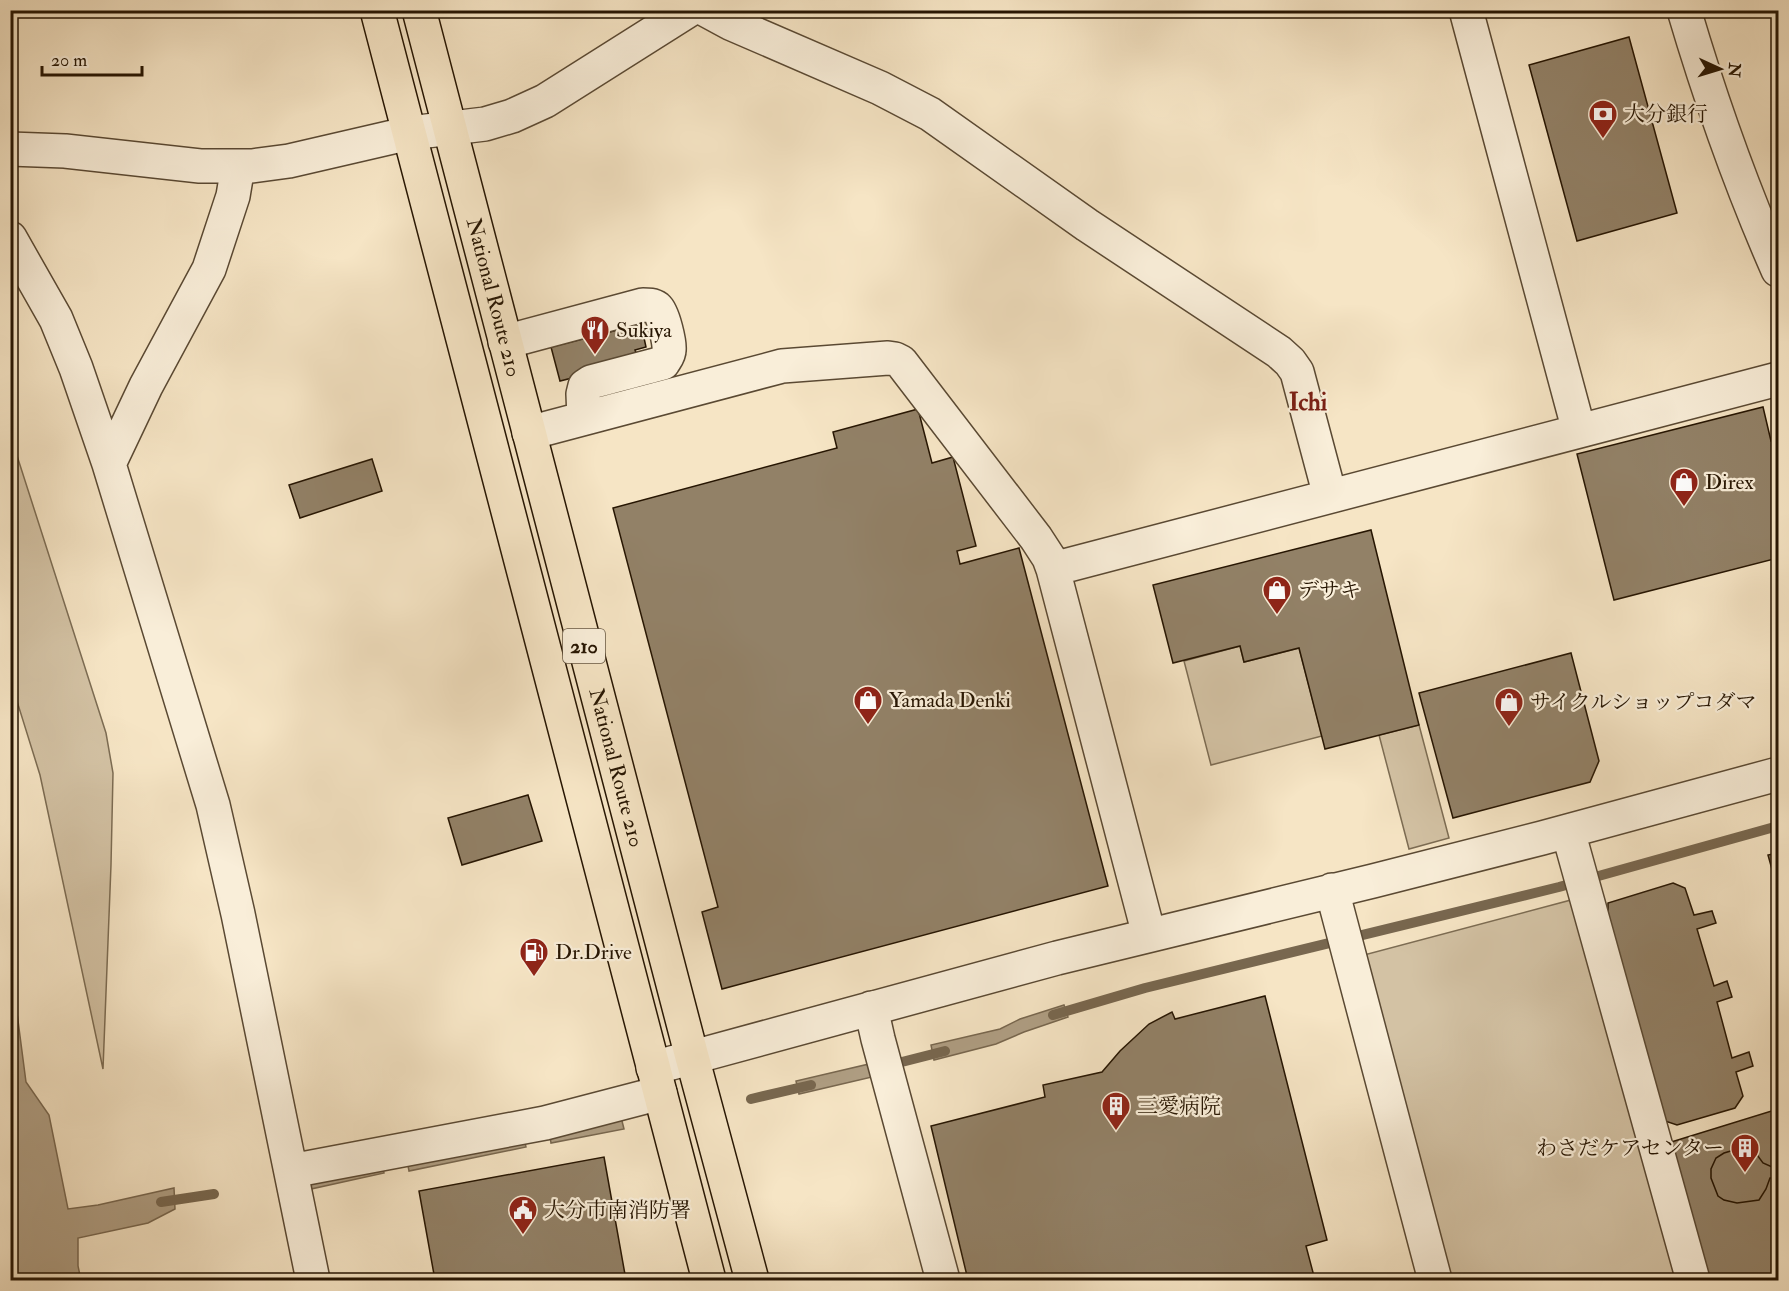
<svg xmlns="http://www.w3.org/2000/svg" width="1789" height="1291" viewBox="0 0 1789 1291" font-family="'IM FELL Double Pica','Noto Serif JP',serif">
	<rect width="100%" height="100%" fill="#f6e5c5"/>
	<filter id="stains"><feTurbulence type="fractalNoise" baseFrequency=".00333" numOctaves="4"/><feColorMatrix values="0 0 0 0 .2 0 0 0 0 .09 0 0 0 0 .02 0 0 0 .5 -.17"/></filter>
	<radialGradient id="worn" r=".72"><stop offset=".6" stop-color="#630" stop-opacity="0"/><stop offset="1" stop-color="#630" stop-opacity=".3"/></radialGradient>
	<!-- green -->
	<path fill="#d3c2a4" stroke="#7c6c53" stroke-width="1.5" d="M 11,437 L 106,733 L 113,773 L 111,865 L 103,1069 L 40,775 L 11,682 Z
		M 1240,646 L 1244,662 L 1299,648 L 1322,736 L 1211,765 L 1184,661 Z
		M 1419,725 L 1449,838 L 1409,849 L 1379,735 Z
		M 1571,900 L 1676,1280 L 1450,1280 L 1364,955 Z"/>
	<!-- water -->
	<path fill="#af9e83" stroke="#78674f" stroke-width="1.5" d="M 11,967 L 26,1082 L 49,1115 L 68,1209 L 98,1205 L 174,1188 L 175,1209 L 148,1223 L 78,1238 L 78,1266 L 81,1280 L 11,1280 Z
		M 1064,1005 L 1068,1017 L 1024,1032 L 996,1044 L 934,1060 L 931,1045 L 1000,1029 L 1020,1019 Z
		M 869,1064 L 872,1077 L 799,1094 L 796,1081 Z
		M 621,1117 L 624,1129 L 551,1143 L 549,1129 Z
		M 523,1135 L 526,1147 L 409,1171 L 406,1155 Z
		M 381,1159 L 384,1173 L 311,1189 L 308,1173 Z"/>
	<g fill="none" stroke-linecap="round" stroke-linejoin="round">
		<!-- stream -->
		<path stroke="#78674f" stroke-width="10" d="M 1053,1015 L 1145,988 L 1559,887 L 1778,826
			M 890,1065 L 945,1051
			M 751,1099 L 811,1085
			M 161,1202 L 214,1194"/>
	</g>
	<!-- building -->
	<path fill="#928167" stroke="#261502" stroke-width="1.5" d="M 1629,37 L 1677,213 L 1577,241 L 1529,65 Z
		M 641,324 L 646,347 L 635,350 L 639,361 L 560,381 L 551,347 Z
		M 1763,407 L 1771,441 L 1775,440 L 1778,455 L 1778,558 L 1614,600 L 1577,454 Z
		M 918,409 L 932,463 L 953,457 L 976,546 L 957,551 L 960,564 L 1019,548 L 1108,886 L 722,989 L 702,912 L 718,907 L 613,508 L 837,448 L 833,432 Z
		M 372,459 L 382,491 L 300,518 L 289,485 Z
		M 1371,530 L 1419,725 L 1325,749 L 1299,648 L 1244,662 L 1240,646 L 1173,663 L 1153,585 Z
		M 1571,653 L 1599,761 L 1590,782 L 1453,818 L 1419,693 Z
		M 528,795 L 542,841 L 462,865 L 448,818 Z
		M 1778,853 L 1778,891 L 1768,855 Z
		M 1673,883 L 1685,888 L 1694,915 L 1712,911 L 1716,923 L 1697,929 L 1714,986 L 1727,981 L 1732,997 L 1717,1002 L 1732,1058 L 1749,1052 L 1753,1066 L 1736,1072 L 1743,1096 L 1735,1108 L 1677,1125 L 1662,1120 L 1608,918 L 1608,903 Z
		M 1265,996 L 1327,1240 L 1306,1246 L 1315,1280 L 968,1280 L 931,1126 L 1045,1097 L 1043,1085 L 1102,1072 L 1120,1051 L 1149,1024 L 1172,1012 L 1175,1019 Z
		M 1778,1109 L 1778,1280 L 1707,1280 L 1668,1143 Z
		M 1741,1148 L 1750,1149 L 1755,1152 L 1763,1163 L 1772,1167 L 1778,1165 L 1778,1189 L 1776,1178 L 1770,1178 L 1766,1189 L 1759,1200 L 1737,1203 L 1724,1200 L 1718,1196 L 1711,1178 L 1711,1169 L 1716,1158 L 1724,1153 Z
		M 604,1157 L 626,1280 L 435,1280 L 419,1191 Z"/>
	<g fill="none" stroke-linecap="round" stroke-linejoin="round">
		<!-- minor casing -->
		<g stroke="#5a4933" stroke-width="36">
			<path id="minor" d="M 706,10 L 730,23 L 880,88 L 930,114 L 1087,225 L 1279,352 L 1290,362 L 1297,372 L 1330,496
				M 1466,10 L 1579,431
				M 1684,10 C 1710,98 1741,186 1778,270
				M 10,149 L 65,151 L 200,166 L 252,166 L 289,161 L 410,133 L 485,124 L 512,116 L 545,101 L 689,10
				M 10,238 L 56,319 L 76,368 L 109,464 L 213,805 L 238,914 L 313,1280
				M 505,342 L 643,305 C 648,305 653,305 657,308 C 663,313 670,343 669,350 C 669,355 666,358 663,363 L 591,382 L 585,386 L 583,394 L 584,418
				M 529,433 L 782,366 L 888,358 L 895,359 L 901,362 L 1036,538 L 1049,558 L 1053,569 L 1149,935
				M 109,464 L 146,386 L 209,269 L 233,196 L 238,166
				M 1053,569 L 1778,379
				M 1568,831 L 1693,1280
				M 1332,890 L 1435,1280
				M 871,1008 L 878,1039 L 943,1280
				M 653,1068 L 1057,958 L 1373,881 L 1542,838 L 1778,774
				M 291,1171 L 545,1123 L 660,1093"/>
		</g>
		<!-- highway casing -->
		<g stroke="#261502" stroke-width="36">
			<g id="highway">
				<path d="M 377,10 L 709,1280"/>
				<path id="s1" d="M 419,10 L 692,1057 L 752,1280"/>
			</g>
		</g>
		<!-- minor -->
		<use href="#minor" stroke="#f9eed9" stroke-width="33"/>
		<!-- highway -->
		<use href="#highway" stroke="#f6e5c5" stroke-width="33"/>
	</g>
	<!-- icons -->
	<defs>
		<g id="bank-pin" transform="scale(1.5)"><path d="M0 17L-7.5 6A9.5 9.5 0 1 1 7.5 6Z" fill="#8f2418" stroke="#f9eed9"/><path d="M-6-4H6V4H-6ZM0-2.3a2.3 2.3 0 1 0 0 4.6a2.3 2.3 0 1 0 0-4.6Z" fill="#fff"/></g>
		<g id="restaurant-pin" transform="scale(1.5)"><path d="M0 17L-7.5 6A9.5 9.5 0 1 1 7.5 6Z" fill="#8f2418" stroke="#f9eed9"/><path d="M-5-6h1v4h1v-4h1v4h1v-4h1v5L-1.5 .5V6h-2V.5L-5-1ZM5-6V6H3V1.5H1.5Q1.5-4 5-6Z" fill="#fff"/></g>
		<g id="shop-pin" transform="scale(1.5)"><path d="M0 17L-7.5 6A9.5 9.5 0 1 1 7.5 6Z" fill="#8f2418" stroke="#f9eed9"/><path d="M-5-2.5h2.3a2.7 3.5 0 0 1 5.4 0H5L5.5 6h-11ZM-1.5-2.5h3a1.5 2.3 0 0 0-3 0Z" fill="#fff"/></g>
		<g id="fuel-pin" transform="scale(1.5)"><path d="M0 17L-7.5 6A9.5 9.5 0 1 1 7.5 6Z" fill="#8f2418" stroke="#f9eed9"/><path d="M-5.5-6h7V0h2V4h1.3V-2.5L3-4.5l.8-.8L6-3V5H2.5V1h-1V6h-7ZM-4.2-4.7v3.2H.2V-4.7Z" fill="#fff"/></g>
		<g id="building-pin" transform="scale(1.5)"><path d="M0 17L-7.5 6A9.5 9.5 0 1 1 7.5 6Z" fill="#8f2418" stroke="#f9eed9"/><path d="M-4-6H4V6H1V3H-1V6H-4ZM-2.5-4.3h1.7v1.8h-1.7ZM.8-4.3h1.7v1.8H.8ZM-2.5-1h1.7V.8h-1.7ZM.8-1h1.7V.8H.8Z" fill="#fff"/></g>
		<g id="civic-pin" transform="scale(1.5)"><path d="M0 17L-7.5 6A9.5 9.5 0 1 1 7.5 6Z" fill="#8f2418" stroke="#f9eed9"/><path d="M-.6-6.5H3V-4.5H.6V-3L4-1V1h2V6H-6V1h2V-1L-.6-3ZM-1.2 2.5V6h2.4V2.5Z" fill="#fff"/></g>
	</defs>
	<g fill-rule="evenodd">
		<use href="#bank-pin" x="1603" y="114"/>
		<use href="#restaurant-pin" x="595" y="330"/>
		<use href="#shop-pin" x="1684" y="482"/>
		<use href="#shop-pin" x="1277" y="590"/>
		<use href="#shop-pin" x="868" y="700"/>
		<use href="#shop-pin" x="1509" y="702"/>
		<use href="#fuel-pin" x="534" y="952"/>
		<use href="#building-pin" x="1116" y="1106"/>
		<use href="#building-pin" x="1745" y="1148"/>
		<use href="#civic-pin" x="523" y="1210"/>
	</g>
	<g text-anchor="middle" dominant-baseline="central" stroke-width="4.5" stroke-linejoin="round" paint-order="stroke">
		<!-- shield labels -->
		<rect fill="#f9eed9" stroke="#655642" stroke-width="1.5" x="563" y="629" width="42" height="34" rx="4.5"/>
		<g font-size="20" font-weight="bold" fill="#261502">
			<text x="584" y="646">210</text>
		</g>
		<!-- poi labels -->
		<g font-size="21" fill="#261502" stroke="#f9eed9" text-anchor="start">
			<text x="1624" y="114">大分銀行</text>
			<text x="616" y="330">Sukiya</text>
			<text x="1705" y="482">Direx</text>
			<text x="1298" y="590">デサキ</text>
			<text x="889" y="700">Yamada Denki</text>
			<text x="1530" y="702">サイクルショップコダマ</text>
			<text x="555" y="952">Dr.Drive</text>
			<text x="1137" y="1106">三愛病院</text>
			<text x="1724" y="1148" text-anchor="end">わさだケアセンター</text>
			<text x="544" y="1210">大分市南消防署</text>
		</g>
		<!-- street labels -->
		<g font-size="21" fill="#261502" stroke="#f9eed9">
			<text stroke="none"><textPath href="#s1" startOffset="297">National Route 210</textPath></text>
			<text stroke="none"><textPath href="#s1" startOffset="783">National Route 210</textPath></text>
		</g>
		<!-- quarter labels -->
		<g font-size="24" font-weight="bold" fill="#7a1f14" stroke="#f9eed9">
			<text x="1308" y="402">Ichi</text>
		</g>
	</g>
	<!-- margin -->
	<rect width="1789" height="1291" fill="none" stroke="#f6e5c5" stroke-width="36"/>
	<rect x="12" y="12" width="1765" height="1267" fill="none" stroke="#261502" stroke-width="3"/>
	<rect x="18" y="18" width="1753" height="1255" fill="none" stroke="#261502" stroke-width="1.5"/>
	<!-- north arrow -->
	<g transform="translate(1720 69) rotate(94)" stroke="#f9eed9" stroke-width="4.5" paint-order="stroke">
	<path d="M0-4.5L10 22L0 15L-10 22Z" fill="#261502"/>
	<text y="-9" font-size="16" font-weight="bold" text-anchor="middle" fill="#261502">N</text>
	</g>
	<!-- scale -->
	<path d="M42 66v9h100v-9" fill="none" stroke="#261502" stroke-width="3"/>
	<text x="51" y="66" font-size="18" fill="#261502" stroke="#f9eed9" stroke-width="4.5" paint-order="stroke">20 m</text>
	<rect width="100%" height="100%" filter="url(#stains)"/>
	<rect width="100%" height="100%" fill="url(#worn)"/>
</svg>
